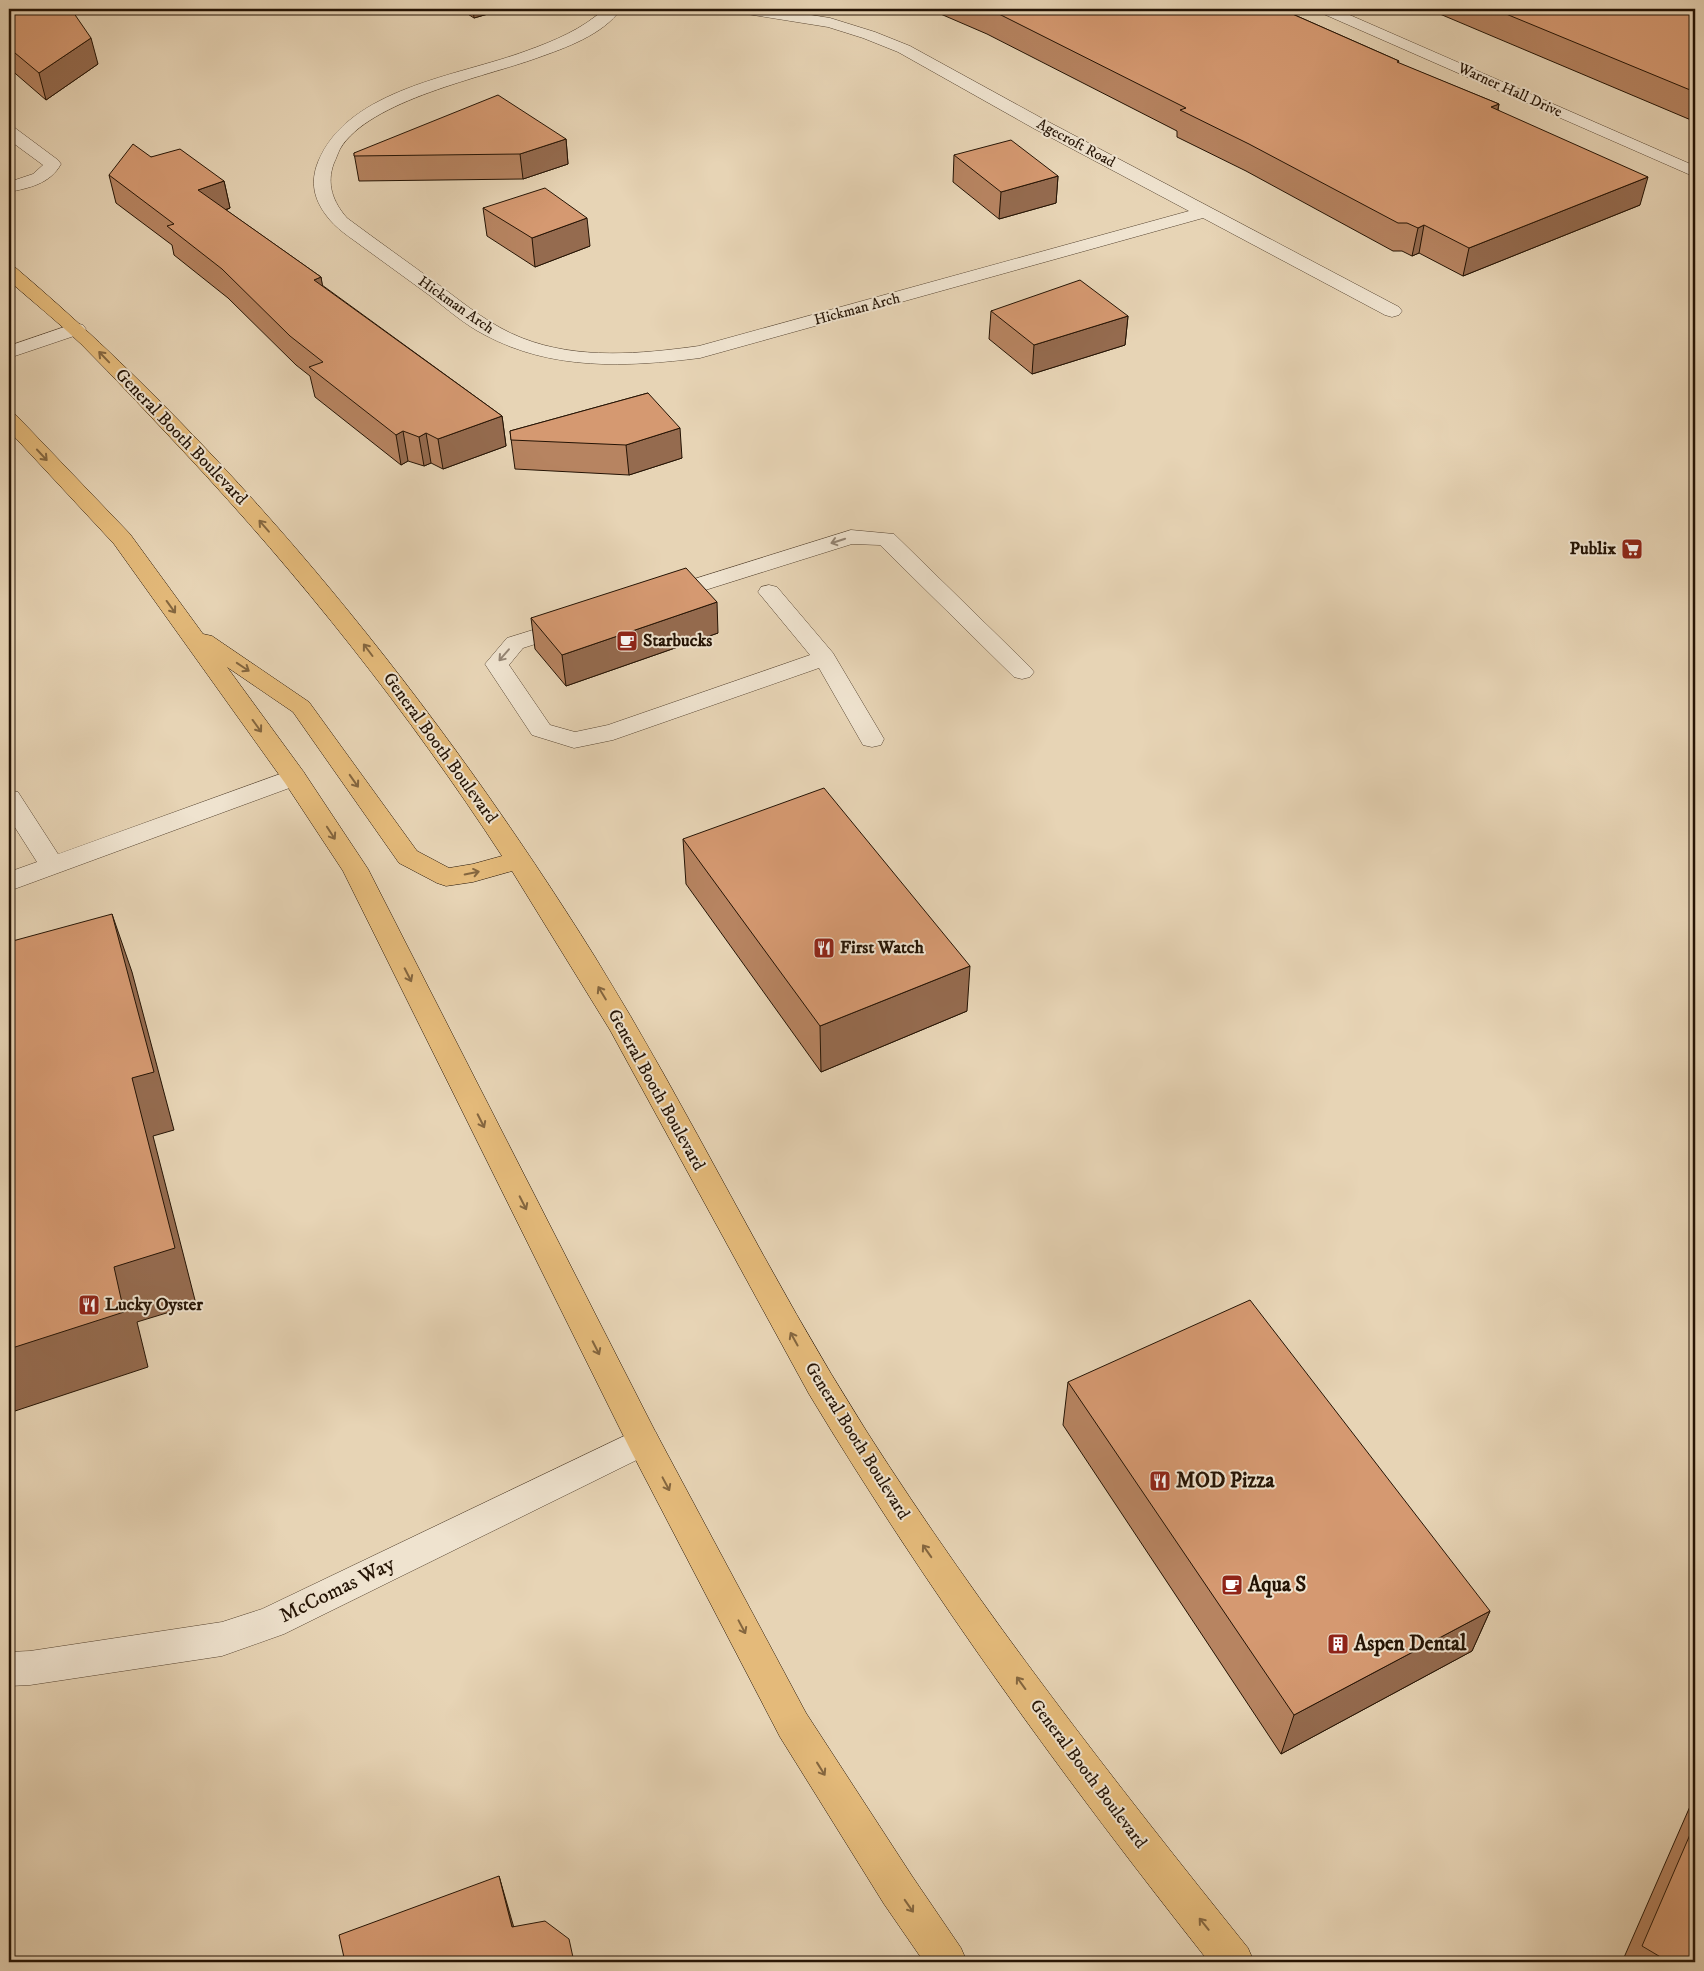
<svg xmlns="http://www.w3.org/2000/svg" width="1704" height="1971" viewBox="0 0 1704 1971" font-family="'IM FELL DW Pica',serif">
	<rect width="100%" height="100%" fill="#e7d4b5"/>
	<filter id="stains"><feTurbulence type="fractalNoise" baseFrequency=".004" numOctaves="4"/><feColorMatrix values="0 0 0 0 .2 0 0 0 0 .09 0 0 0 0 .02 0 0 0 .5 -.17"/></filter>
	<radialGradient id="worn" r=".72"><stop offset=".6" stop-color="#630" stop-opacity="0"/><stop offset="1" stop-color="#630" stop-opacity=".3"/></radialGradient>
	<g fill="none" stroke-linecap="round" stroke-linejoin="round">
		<!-- service casing -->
		<g stroke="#554330" stroke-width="1">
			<path id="service" d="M 9,127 L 15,128 L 58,160 L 61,164 C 50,184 29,188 9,192 L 9,182 L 33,174 L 43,165 L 9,140 Z
				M 76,323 L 83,325 L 86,329 L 83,333 L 9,358 L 9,346 Z
				M 851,530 L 894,534 L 1030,667 L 1034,672 L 1030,677 L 1022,679 L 1014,677 L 880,545 L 852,544 L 664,603 L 656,601 L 653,596 L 656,591 Z
				M 769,585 L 777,587 L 833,653 L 884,739 L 881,745 L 872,747 L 863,745 L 819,668 L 613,740 L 574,748 L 532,735 L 485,664 L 507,638 L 568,619 L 576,621 L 580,626 L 576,631 L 523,648 L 509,665 L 550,725 L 575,732 L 608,725 L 810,655 L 758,592 L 761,587 Z
				M 294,769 L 303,771 L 306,777 L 303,783 L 9,891 L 9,872 L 37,862 L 9,818 L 9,790 L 18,792 L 58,854 Z"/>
		</g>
		<!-- minor casing -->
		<g stroke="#554330" stroke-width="1">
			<path id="minor" d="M 604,9 L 621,9 C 603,35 565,48 537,58 C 485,77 369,100 340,149 C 338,153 336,159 334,163 C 326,184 333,202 347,218 C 378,241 409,263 439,285 C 466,305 491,326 522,338 C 578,360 641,354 699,346 L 1189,211 L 1033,128 L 898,52 L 863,38 L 828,27 L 747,14 L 742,12 L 740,9 L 773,9 L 830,18 L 875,32 L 910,46 L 1045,120 L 1399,307 L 1402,311 L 1399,315 L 1392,317 L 1385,315 L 1203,218 L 700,358 C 627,367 552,371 485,335 C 465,325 447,309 429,295 C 407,279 385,263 363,247 C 350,237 336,229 326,215 C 314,199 310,182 318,162 C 348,88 459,76 526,51 C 554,41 583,29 604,9 Z
				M 1317,9 L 1336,9 L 1695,166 L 1695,177 L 1319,12 Z
				M 643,1427 L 655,1431 L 660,1441 L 655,1451 L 284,1634 L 222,1656 L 30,1685 L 9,1686 L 9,1652 L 30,1651 L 222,1622 L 262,1609 Z"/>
		</g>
		<!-- trunk casing -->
		<g stroke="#241304" stroke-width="1">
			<path id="trunk" d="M 9,266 L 16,268 C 242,460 439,707 595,957 C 691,1112 769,1278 867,1432 C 982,1612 1114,1781 1248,1948 L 1254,1962 L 1209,1962 C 1065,1780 929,1593 809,1394 L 610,1030 L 512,871 L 473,882 L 446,886 L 437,883 L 399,863 L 293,712 L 227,667 L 303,771 L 368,869 L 655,1431 L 806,1713 L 912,1876 L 961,1948 L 967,1962 L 924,1962 L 884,1904 L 780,1737 L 631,1451 L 343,871 L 285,783 L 114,544 L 9,431 L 9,413 L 16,415 L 130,534 L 203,634 L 212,636 L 309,702 L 417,851 L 449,868 L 473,864 L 502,856 C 408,712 301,577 184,452 C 150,416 116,379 81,344 C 58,322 33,302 9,281 Z"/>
		</g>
		<!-- service -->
		<use href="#service" fill="#efe3cf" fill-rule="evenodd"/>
		<!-- minor -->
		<use href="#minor" fill="#efe3cf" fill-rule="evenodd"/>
		<!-- trunk -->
		<use href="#trunk" fill="#e4ba7a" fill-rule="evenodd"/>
	</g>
	<!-- wall -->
	<path fill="#b78461" stroke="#241304" d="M 9,9 L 98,64 L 46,100 L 9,68 Z
		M 460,9 L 505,9 L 474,18 Z
		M 929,9 L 1281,9 L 1399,61 L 1398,63 L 1499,104 L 1498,110 L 1640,205 L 1463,276 L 1419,253 L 1412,256 L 1402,251 L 1393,251 L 1246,171 L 1177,137 L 1177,131 L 987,34 Z
		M 1428,9 L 1695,9 L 1695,120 L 1691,120 Z
		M 566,139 L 568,164 L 523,179 L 359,181 L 354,153 Z
		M 954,155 L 1058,176 L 1056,203 L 999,219 L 953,182 Z
		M 151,157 L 224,181 L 230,208 L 226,210 L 321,277 L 322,285 L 502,416 L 506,446 L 443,469 L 431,463 L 424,466 L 408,461 L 401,465 L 315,397 L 310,376 L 296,365 L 228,298 L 174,255 L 172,245 L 116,203 L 109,175 Z
		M 483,208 L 590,246 L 535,267 L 487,236 Z
		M 991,311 L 1128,316 L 1125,345 L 1032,374 L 989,339 Z
		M 648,393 L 682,458 L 629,475 L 515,469 L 510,431 Z
		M 531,618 L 718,633 L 566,686 L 535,649 Z
		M 683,839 L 967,1011 L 821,1072 L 686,884 Z
		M 1068,1382 L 1490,1611 L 1472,1651 L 1281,1754 L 1063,1425 Z
		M 1695,1795 L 1695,1962 L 1622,1962 Z"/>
	<!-- shaded-wall -->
	<path fill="#956b4f" stroke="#241304" d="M 473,9 L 505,9 L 474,18 Z
		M 91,38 L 98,64 L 46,100 L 39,73 Z
		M 1499,104 L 1493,131 L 1491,107 Z
		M 566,139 L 568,164 L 523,179 L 520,154 Z
		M 1058,176 L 1056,203 L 999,219 L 1001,192 Z
		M 1648,177 L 1640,205 L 1463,276 L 1469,248 Z
		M 224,181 L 230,208 L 204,217 L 198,190 Z
		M 587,218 L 590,246 L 535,267 L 532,238 Z
		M 1424,225 L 1419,253 L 1412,256 L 1418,228 Z
		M 321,277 L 326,306 L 314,280 Z
		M 1128,316 L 1125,345 L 1032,374 L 1034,345 Z
		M 502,416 L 506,446 L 443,469 L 438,439 Z
		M 680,428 L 682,458 L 629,475 L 626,445 Z
		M 403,431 L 408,461 L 401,465 L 396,435 Z
		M 426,433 L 431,463 L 424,466 L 419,437 Z
		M 717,602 L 718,633 L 566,686 L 562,655 Z
		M 112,914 L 132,972 L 174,1130 L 153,1136 L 196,1304 L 137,1322 L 148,1367 L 9,1413 L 9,1349 L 114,1267 L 132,1078 Z
		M 970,966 L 967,1011 L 821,1072 L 820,1026 Z
		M 1490,1611 L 1472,1651 L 1281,1754 L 1294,1715 Z
		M 499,1876 L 512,1921 L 524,1962 L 512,1927 Z"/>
	<!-- building -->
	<path fill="#d59971" stroke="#241304" d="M 9,9 L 71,9 L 91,38 L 39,73 L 9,48 Z
		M 989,9 L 1281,9 L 1399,61 L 1397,62 L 1499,104 L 1491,107 L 1648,177 L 1469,248 L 1424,225 L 1418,228 L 1407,223 L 1398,223 L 1249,144 L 1180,110 L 1186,108 Z
		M 1494,9 L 1695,9 L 1695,92 Z
		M 498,95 L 566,139 L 520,154 L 354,156 L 354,153 Z
		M 1011,140 L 1058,176 L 1001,192 L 954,155 Z
		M 133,144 L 151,157 L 180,149 L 224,181 L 198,190 L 321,277 L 314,280 L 502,416 L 438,439 L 426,433 L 419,437 L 403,431 L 396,435 L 309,367 L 323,362 L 290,336 L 222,269 L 167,226 L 174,224 L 109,175 Z
		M 545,188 L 587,218 L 532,238 L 483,208 Z
		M 1080,280 L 1128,316 L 1034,345 L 991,311 Z
		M 648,393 L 680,428 L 626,445 L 511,440 L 510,431 Z
		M 686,568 L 717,602 L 562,655 L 531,618 Z
		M 824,788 L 970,966 L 820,1026 L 683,839 Z
		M 112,914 L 154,1072 L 132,1078 L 175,1248 L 114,1267 L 124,1312 L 9,1349 L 9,942 Z
		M 1250,1300 L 1490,1611 L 1294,1715 L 1068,1382 Z
		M 1695,1823 L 1695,1962 L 1669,1962 L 1642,1946 Z
		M 499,1876 L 512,1927 L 545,1921 L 569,1939 L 574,1962 L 345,1962 L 339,1935 Z"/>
	<!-- one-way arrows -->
	<defs><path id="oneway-shaft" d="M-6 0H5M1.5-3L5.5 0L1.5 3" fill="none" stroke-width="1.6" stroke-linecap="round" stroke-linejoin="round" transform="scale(1.25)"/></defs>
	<g stroke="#84663f">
		<use href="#oneway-shaft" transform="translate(104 357) rotate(-134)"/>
		<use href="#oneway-shaft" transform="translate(42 455) rotate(47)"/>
		<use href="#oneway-shaft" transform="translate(264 526) rotate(-131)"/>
		<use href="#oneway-shaft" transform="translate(171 607) rotate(54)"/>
		<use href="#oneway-shaft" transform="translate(368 650) rotate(-127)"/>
		<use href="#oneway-shaft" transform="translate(243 667) rotate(34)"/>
		<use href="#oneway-shaft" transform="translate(257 726) rotate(54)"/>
		<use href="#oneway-shaft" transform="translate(354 781) rotate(55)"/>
		<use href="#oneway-shaft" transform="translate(331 833) rotate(57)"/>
		<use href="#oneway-shaft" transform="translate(472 873) rotate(-12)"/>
		<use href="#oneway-shaft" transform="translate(408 975) rotate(63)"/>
		<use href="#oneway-shaft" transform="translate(602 993) rotate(-121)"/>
		<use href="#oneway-shaft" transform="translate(481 1121) rotate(63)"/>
		<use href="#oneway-shaft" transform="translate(523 1203) rotate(63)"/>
		<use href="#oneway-shaft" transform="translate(794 1339) rotate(-119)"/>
		<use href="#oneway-shaft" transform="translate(596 1348) rotate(63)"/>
		<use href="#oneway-shaft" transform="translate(666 1484) rotate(62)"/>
		<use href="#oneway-shaft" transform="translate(927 1551) rotate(-125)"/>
		<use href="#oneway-shaft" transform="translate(742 1627) rotate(62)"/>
		<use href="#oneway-shaft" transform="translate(1021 1683) rotate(-126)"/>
		<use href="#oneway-shaft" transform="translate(821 1769) rotate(58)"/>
		<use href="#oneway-shaft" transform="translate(909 1906) rotate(55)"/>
		<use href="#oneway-shaft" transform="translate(1204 1924) rotate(-129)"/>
	</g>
	<g stroke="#948574">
		<use href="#oneway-shaft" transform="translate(838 541) rotate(162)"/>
		<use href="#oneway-shaft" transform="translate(504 655) rotate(131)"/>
	</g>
	<!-- icons -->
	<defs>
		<g id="supermarket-square" transform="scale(1.125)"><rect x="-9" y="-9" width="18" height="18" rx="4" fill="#8f2418" stroke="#efe3cf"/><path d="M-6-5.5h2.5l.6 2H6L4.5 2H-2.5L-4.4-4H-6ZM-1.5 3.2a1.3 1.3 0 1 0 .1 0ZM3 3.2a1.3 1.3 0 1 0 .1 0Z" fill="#fff"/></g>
		<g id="cafe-square" transform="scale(1.125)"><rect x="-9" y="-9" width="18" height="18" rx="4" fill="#8f2418" stroke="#efe3cf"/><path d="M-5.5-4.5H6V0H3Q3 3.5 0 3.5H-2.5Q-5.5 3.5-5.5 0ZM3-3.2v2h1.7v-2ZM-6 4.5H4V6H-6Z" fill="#fff"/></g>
		<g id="restaurant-square" transform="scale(1.125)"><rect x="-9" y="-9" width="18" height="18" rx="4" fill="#8f2418" stroke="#efe3cf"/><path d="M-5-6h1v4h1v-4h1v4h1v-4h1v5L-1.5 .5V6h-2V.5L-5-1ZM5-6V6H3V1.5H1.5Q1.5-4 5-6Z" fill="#fff"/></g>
		<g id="building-square" transform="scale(1.125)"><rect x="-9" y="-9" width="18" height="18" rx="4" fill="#8f2418" stroke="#efe3cf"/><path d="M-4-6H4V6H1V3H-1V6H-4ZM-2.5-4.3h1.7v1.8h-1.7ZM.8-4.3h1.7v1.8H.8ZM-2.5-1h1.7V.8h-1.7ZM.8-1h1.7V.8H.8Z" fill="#fff"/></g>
	</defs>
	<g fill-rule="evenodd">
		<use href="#supermarket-square" x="1632" y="549"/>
		<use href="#cafe-square" x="627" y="641"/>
		<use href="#restaurant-square" x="824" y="948"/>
		<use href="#restaurant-square" x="89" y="1305"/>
		<use href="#restaurant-square" x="1160" y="1481"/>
		<use href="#cafe-square" x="1232" y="1585"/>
		<use href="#building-square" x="1338" y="1644"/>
	</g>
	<g text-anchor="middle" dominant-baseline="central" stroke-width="4" stroke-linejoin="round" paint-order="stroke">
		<!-- far-street labels -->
		<g font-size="15" fill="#241304" stroke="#efe3cf">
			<text transform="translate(1510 90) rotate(24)">Warner Hall Drive</text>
			<text transform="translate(1076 143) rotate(28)">Agecroft Road</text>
			<text transform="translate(456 305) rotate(35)">Hickman Arch</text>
			<text transform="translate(857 309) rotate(-15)">Hickman Arch</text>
		</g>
		<!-- street labels -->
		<g font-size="18" fill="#241304" stroke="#efe3cf">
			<text transform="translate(181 437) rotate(46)">General Booth Boulevard</text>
			<text transform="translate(440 748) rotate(54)">General Booth Boulevard</text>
			<text transform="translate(656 1090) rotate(61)">General Booth Boulevard</text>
			<text transform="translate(857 1441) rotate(58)">General Booth Boulevard</text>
			<text transform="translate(1088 1774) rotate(53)">General Booth Boulevard</text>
		</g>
		<!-- poi labels -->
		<g font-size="18" font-weight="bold" fill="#241304" stroke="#efe3cf" text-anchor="start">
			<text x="1616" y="549" text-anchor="end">Publix</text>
			<text x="643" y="641">Starbucks</text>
			<text x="840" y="948">First Watch</text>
			<text x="105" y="1305">Lucky Oyster</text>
		</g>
		<!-- near-poi labels -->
		<g font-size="21" font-weight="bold" fill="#241304" stroke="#efe3cf" text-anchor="start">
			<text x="1176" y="1481">MOD Pizza</text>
			<text x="1248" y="1585">Aqua S</text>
			<text x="1354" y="1644">Aspen Dental</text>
		</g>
		<!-- near-street labels -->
		<g font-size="21" fill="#241304" stroke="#efe3cf">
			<text transform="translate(337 1590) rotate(-26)">McComas Way</text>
		</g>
	</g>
	<!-- margin -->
	<rect width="1704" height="1971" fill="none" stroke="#e7d4b5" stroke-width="30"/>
	<rect x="10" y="10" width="1684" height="1951" fill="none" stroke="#241304" stroke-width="2.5"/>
	<rect x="15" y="15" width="1674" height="1941" fill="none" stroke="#241304"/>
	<rect width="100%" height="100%" filter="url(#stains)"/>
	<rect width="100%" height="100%" fill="url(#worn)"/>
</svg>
